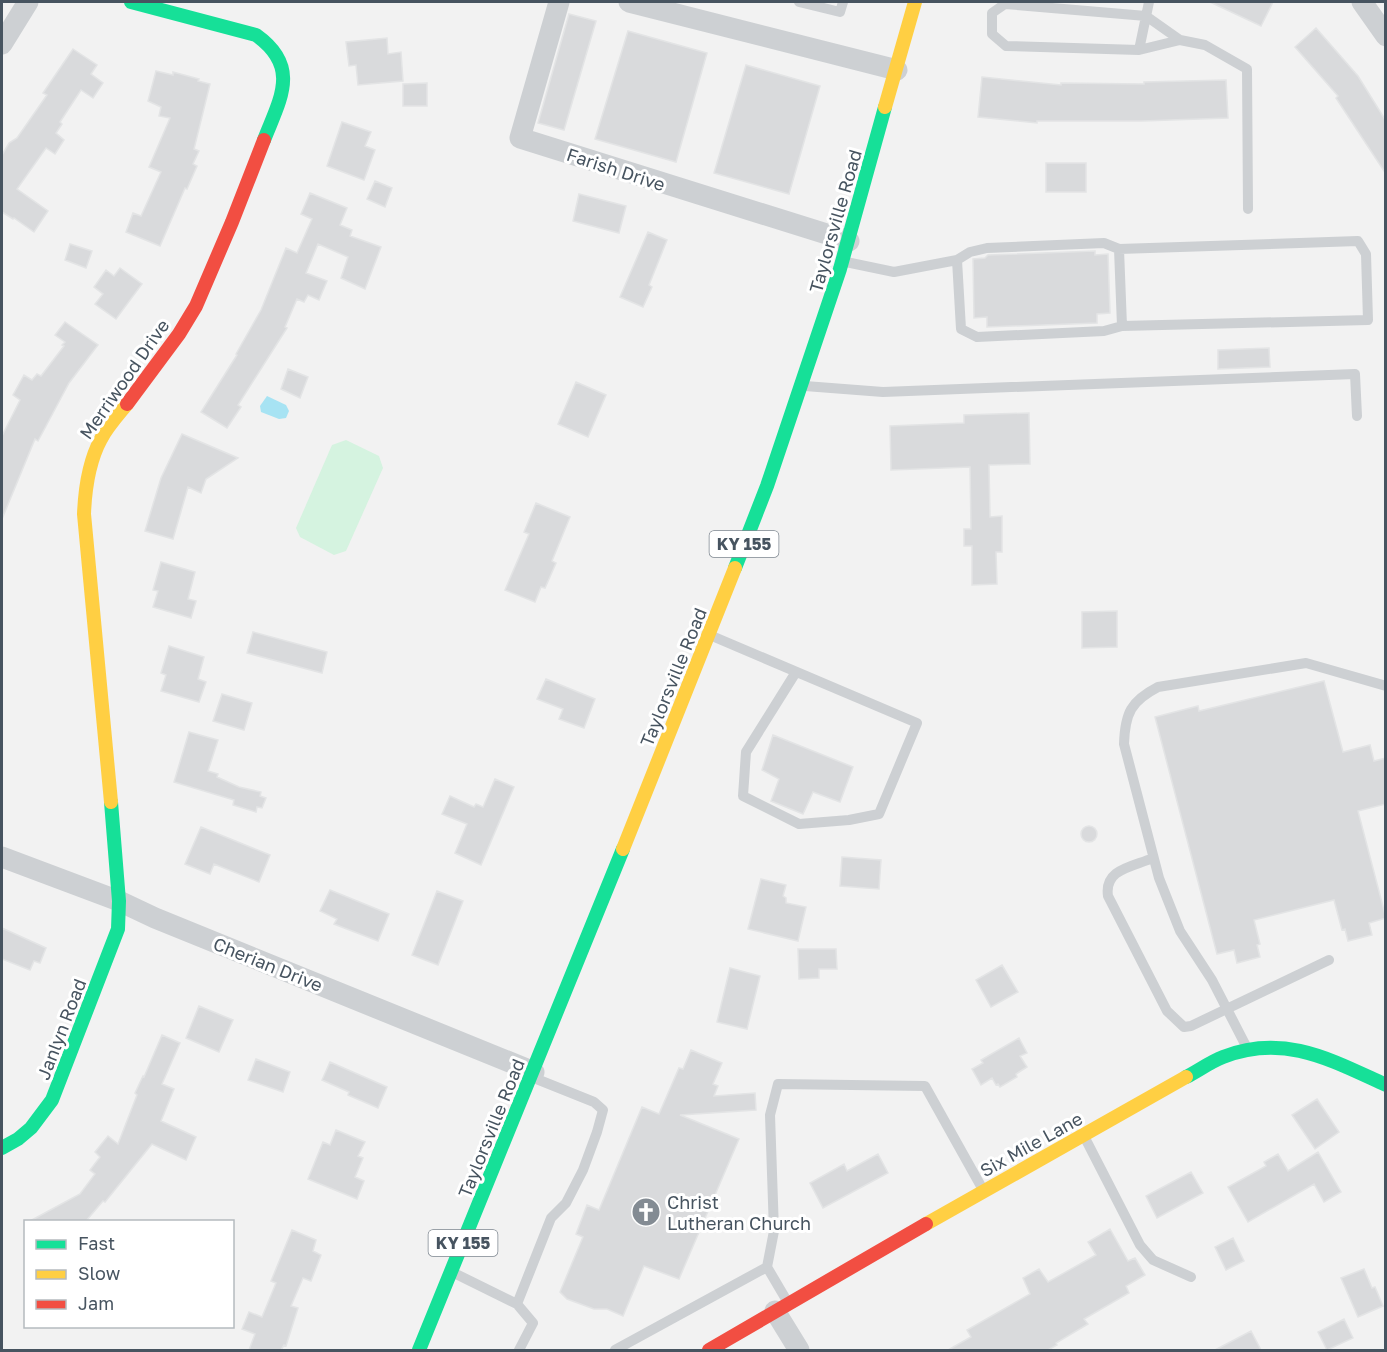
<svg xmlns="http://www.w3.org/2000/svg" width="1387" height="1352" viewBox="0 0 1387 1352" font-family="'Golos Text',sans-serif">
	<rect width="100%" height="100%" fill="#f2f2f2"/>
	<!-- green -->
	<path fill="#d5f3e0" d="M 346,440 L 379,456 L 383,468 L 346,551 L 334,555 L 300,537 L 296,528 L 332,445 Z"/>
	<!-- water -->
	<path fill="#a7e3f3" d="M 267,396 L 286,405 L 289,411 L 286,418 L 279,419 L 261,412 L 260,406 Z"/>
	<!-- building -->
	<path fill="#d9dadc" stroke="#e3e4e5" stroke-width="1.5" d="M 1210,2 L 1273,2 L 1261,26 Z
		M 569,14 L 596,21 L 564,130 L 538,123 Z
		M 1316,28 L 1358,76 L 1386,121 L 1386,174 L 1336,98 L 1338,96 L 1295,47 Z
		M 628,31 L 707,53 L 676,162 L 595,139 Z
		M 387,38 L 388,54 L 401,52 L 403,81 L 358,85 L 356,65 L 349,66 L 346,42 Z
		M 73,49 L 97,65 L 91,74 L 103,83 L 93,98 L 81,90 L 60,122 L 62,124 L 56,133 L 64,140 L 55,154 L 46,148 L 17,189 L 48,211 L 34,232 L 14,218 L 13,219 L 2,212 L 2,155 L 9,143 L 17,138 L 47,95 L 43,93 Z
		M 746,65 L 820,86 L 789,194 L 714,173 Z
		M 156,71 L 173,75 L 173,72 L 199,79 L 198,81 L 210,84 L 194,149 L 199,151 L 193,164 L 197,166 L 187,189 L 185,188 L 160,246 L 126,232 L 133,213 L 141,216 L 161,172 L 149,167 L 170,118 L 159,116 L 161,107 L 148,101 Z
		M 982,77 L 1061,85 L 1061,83 L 1144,84 L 1144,82 L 1226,80 L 1228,118 L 1142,121 L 1037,121 L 1037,123 L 978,117 Z
		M 427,83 L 427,106 L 403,106 L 403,84 Z
		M 342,122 L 371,132 L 365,146 L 375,150 L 364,180 L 327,166 Z
		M 1046,163 L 1086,163 L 1086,192 L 1046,192 Z
		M 375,181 L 392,188 L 385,207 L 367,199 Z
		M 310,193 L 347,208 L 340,225 L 352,230 L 350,236 L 381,247 L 365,289 L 341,278 L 348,257 L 318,244 L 306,273 L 327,281 L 319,300 L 308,295 L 304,302 L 297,299 L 285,327 L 287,328 L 238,405 L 241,407 L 227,428 L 201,412 L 237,355 L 236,354 L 261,310 L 286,248 L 297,253 L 312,219 L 301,214 Z
		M 579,194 L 626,206 L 619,233 L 573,221 Z
		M 648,232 L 667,240 L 649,285 L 652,287 L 643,307 L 620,297 Z
		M 70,244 L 92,251 L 86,268 L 65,260 Z
		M 1095,251 L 1095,255 L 1108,254 L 1110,313 L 1097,314 L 1097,323 L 987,327 L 987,317 L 974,318 L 973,259 L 985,258 L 988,255 Z
		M 120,268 L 142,284 L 116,319 L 95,304 L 103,294 L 94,287 L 106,270 L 114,276 Z
		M 65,322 L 98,345 L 69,383 L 38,441 L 35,439 L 2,519 L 2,436 L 20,400 L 13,395 L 24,375 L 32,380 L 37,374 L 41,376 L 64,346 L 62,345 L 65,342 L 55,335 Z
		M 1269,348 L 1270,367 L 1218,369 L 1218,350 Z
		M 288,369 L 308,377 L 300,398 L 281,389 Z
		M 576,382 L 606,395 L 588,437 L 558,424 Z
		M 1029,413 L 1030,464 L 989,465 L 990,517 L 1002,516 L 1002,552 L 996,552 L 997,584 L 972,585 L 972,546 L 964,546 L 964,529 L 971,529 L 970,467 L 891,470 L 890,426 L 964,423 L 964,415 Z
		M 182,434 L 238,458 L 206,479 L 201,493 L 188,487 L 173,539 L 145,531 L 161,478 Z
		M 536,503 L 570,517 L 552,561 L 556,563 L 545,588 L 541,587 L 535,602 L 505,590 L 529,534 L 524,532 Z
		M 161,562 L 195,572 L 188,599 L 196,601 L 191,618 L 153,607 L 158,591 L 153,590 Z
		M 1117,611 L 1117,647 L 1082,648 L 1082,612 Z
		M 253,632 L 327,652 L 322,673 L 247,653 Z
		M 169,646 L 204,657 L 198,679 L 206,682 L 199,702 L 161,691 L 166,675 L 161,673 Z
		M 546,679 L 595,699 L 584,728 L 559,719 L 563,709 L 537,699 Z
		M 1324,681 L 1343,752 L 1370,745 L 1374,761 L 1386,758 L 1386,804 L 1358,811 L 1386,918 L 1369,923 L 1372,935 L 1348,941 L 1345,929 L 1342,930 L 1334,900 L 1254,920 L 1260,944 L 1257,945 L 1260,957 L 1237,963 L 1234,950 L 1217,954 L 1155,717 L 1198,706 L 1199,711 Z
		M 222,694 L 252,703 L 244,730 L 213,721 Z
		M 189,732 L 218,740 L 208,771 L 218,774 L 217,777 L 239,787 L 261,792 L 260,796 L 266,798 L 262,808 L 257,807 L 256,812 L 233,805 L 234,800 L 174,782 Z
		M 773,735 L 853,767 L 840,802 L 813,792 L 803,814 L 771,801 L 779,779 L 762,770 Z
		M 495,779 L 514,787 L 481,865 L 455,853 L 467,824 L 442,814 L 450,796 L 474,807 L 476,804 L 483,807 Z
		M1081 834a8 8 0 1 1 16 0a8 8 0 1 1-16 0Z
		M 201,827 L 270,855 L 259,882 L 214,864 L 210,874 L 185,864 Z
		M 842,857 L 881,860 L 879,889 L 840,886 Z
		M 761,879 L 786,885 L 783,896 L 786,898 L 786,903 L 806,907 L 798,941 L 748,929 Z
		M 330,890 L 389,914 L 378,941 L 334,924 L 337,919 L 320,911 Z
		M 437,891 L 463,901 L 438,965 L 412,955 Z
		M 2,928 L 46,948 L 40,963 L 34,961 L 30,970 L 2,959 Z
		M 798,949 L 836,949 L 837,969 L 819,969 L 819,978 L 799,979 Z
		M 1002,965 L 1018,992 L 991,1007 L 976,980 Z
		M 730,968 L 760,976 L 747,1029 L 717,1022 Z
		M 199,1006 L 233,1020 L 219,1052 L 186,1038 Z
		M 162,1035 L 180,1043 L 162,1084 L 174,1089 L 161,1121 L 196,1137 L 186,1160 L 152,1144 L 105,1202 L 103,1201 L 86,1221 L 30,1221 L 80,1194 L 95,1174 L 90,1170 L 100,1157 L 95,1152 L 108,1136 L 118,1144 L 137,1095 L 135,1093 L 143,1076 L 144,1077 Z
		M 1019,1038 L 1027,1053 L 1020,1056 L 1027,1067 L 1016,1074 L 1017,1077 L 1000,1087 L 998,1084 L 996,1085 L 992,1078 L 981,1085 L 972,1069 L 983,1063 L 981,1060 Z
		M 691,1050 L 722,1063 L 713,1084 L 718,1086 L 714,1096 L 755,1093 L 756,1110 L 680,1115 L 739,1139 L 679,1279 L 644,1266 L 623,1316 L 607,1309 L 594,1309 L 567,1299 L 560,1292 L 583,1237 L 576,1234 L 587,1205 L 599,1210 L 642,1107 L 659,1114 L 679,1068 L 683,1069 Z
		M 256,1059 L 290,1072 L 283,1092 L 248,1080 Z
		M 330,1062 L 387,1087 L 378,1108 L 348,1095 L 349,1092 L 322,1080 Z
		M 1317,1099 L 1339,1132 L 1315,1149 L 1292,1115 Z
		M 336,1130 L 365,1142 L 358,1156 L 363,1158 L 355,1177 L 364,1181 L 357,1199 L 308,1179 L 323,1142 L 330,1145 Z
		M 1318,1152 L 1341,1192 L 1324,1202 L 1314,1184 L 1248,1222 L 1228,1187 L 1266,1166 L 1264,1162 L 1278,1154 L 1288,1171 Z
		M 878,1154 L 888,1173 L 823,1208 L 810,1183 L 844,1164 L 847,1171 Z
		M 1191,1172 L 1203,1193 L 1157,1218 L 1146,1196 Z
		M 1110,1229 L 1128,1261 L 1135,1258 L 1145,1275 L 1126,1286 L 1129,1293 L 1084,1319 L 1088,1324 L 1056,1343 L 1057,1345 L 1048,1350 L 948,1350 L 971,1337 L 967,1330 L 1030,1294 L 1023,1278 L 1039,1269 L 1048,1282 L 1096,1255 L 1088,1242 Z
		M 292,1230 L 316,1240 L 313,1251 L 321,1255 L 311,1281 L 303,1278 L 291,1306 L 298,1308 L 286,1346 L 284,1345 L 281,1350 L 249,1350 L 255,1334 L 242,1329 L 249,1312 L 262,1317 L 276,1283 L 271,1281 Z
		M 1233,1238 L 1244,1261 L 1226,1270 L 1215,1247 Z
		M 1364,1269 L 1372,1288 L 1375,1287 L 1383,1306 L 1358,1317 L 1341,1278 Z
		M 1344,1319 L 1353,1338 L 1327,1350 L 1318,1332 Z
		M 1251,1331 L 1261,1350 L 1215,1350 Z"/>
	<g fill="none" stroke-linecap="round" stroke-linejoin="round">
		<!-- lane -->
		<path stroke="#cdd0d3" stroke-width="10" d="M 799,2 L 840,12 L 843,2
			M 1005,4 L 1146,16 L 1180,40 L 1139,50 L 1006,46 L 992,34 L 992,13 Z
			M 1180,40 L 1205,45 L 1247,69 L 1248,209
			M 1139,50 L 1149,2
			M 1119,249 L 1122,326
			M 846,262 L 894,272 L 957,260 L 970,252 L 987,248 L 1104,243 L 1119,249 L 1358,241 L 1366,254 L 1368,320 L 1122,326 L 1104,331 L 977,337 L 961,329 L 957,260
			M 805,386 L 883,392 L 1355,374 L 1357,416
			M 712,636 L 917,723 L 879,814 L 849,820 L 799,824 L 743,796 L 746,752 L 796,672
			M 1153,858 C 1132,867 1104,869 1108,896 L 1167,1011 L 1184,1027 L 1191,1026 L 1329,960
			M 1246,1046 L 1212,980 L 1180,931 L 1159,878 L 1124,744 C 1125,713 1131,701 1158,687 L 1306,663 L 1386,686
			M 1085,1138 L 1140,1245 L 1153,1260 L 1191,1277
			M 454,1273 L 517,1304 L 533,1323 L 519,1350
			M 787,1301 L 767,1267 L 774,1231 L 770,1115 L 778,1084 L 925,1086 L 982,1188
			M 517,1304 L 551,1218 L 566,1203 L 583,1170 L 597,1132 L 603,1110 L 594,1102 L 534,1078
			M 615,1350 L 767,1267"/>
		<!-- street -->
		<path stroke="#cdd0d3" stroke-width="21" d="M 559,2 L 520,138 L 849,241
			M 629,2 L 897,70
			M 1362,2 L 1386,36
			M 2,44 L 28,2
			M 2,857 L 119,901 L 155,918 L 534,1072
			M 775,1311 L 799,1350"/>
		<!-- fast -->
		<path stroke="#16e098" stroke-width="14" d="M 131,2 L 256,35 C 301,67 280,99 264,140
			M 735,568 L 767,486 L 840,269 L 885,107
			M 1186,1077 C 1198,1071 1210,1062 1223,1057 C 1284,1033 1331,1060 1386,1085
			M 2,1148 L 18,1139 L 31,1128 L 52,1100 L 118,929 L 119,901 L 111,802
			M 419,1350 L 623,849"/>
		<!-- slow -->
		<path stroke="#ffcf43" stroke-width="14" d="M 885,107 L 915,2
			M 111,802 L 84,514 C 85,489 89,461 101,439 C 107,427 118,415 127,404
			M 623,849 L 735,568
			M 926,1224 L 1186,1077"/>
		<!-- jam -->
		<path stroke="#f24e42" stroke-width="14" d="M 127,404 L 179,334 L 196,306 L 232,222 L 264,140
			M 709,1350 L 926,1224"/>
	</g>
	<!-- icons -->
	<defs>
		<g id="church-disc" transform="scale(1.5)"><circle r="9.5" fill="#838b93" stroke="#fff"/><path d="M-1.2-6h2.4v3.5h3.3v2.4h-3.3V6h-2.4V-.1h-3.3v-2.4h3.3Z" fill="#fff"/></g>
	</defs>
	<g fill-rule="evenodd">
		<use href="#church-disc" x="646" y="1212"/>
	</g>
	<g text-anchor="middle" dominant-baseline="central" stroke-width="6" stroke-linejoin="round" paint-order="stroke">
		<!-- shield labels -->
		<g fill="#fff" stroke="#7e8790" stroke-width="1.5">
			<rect x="709.5" y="531" width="69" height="26" rx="4.5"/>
			<rect x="428.5" y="1230" width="69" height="26" rx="4.5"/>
		</g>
		<g font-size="16" font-weight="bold" fill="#475460">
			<text x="744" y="544">KY 155</text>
			<text x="463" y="1243">KY 155</text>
		</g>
		<!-- street labels -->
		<g font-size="18" fill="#475460" stroke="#fff">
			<text transform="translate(616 169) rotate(18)">Farish Drive</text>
			<text transform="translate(835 221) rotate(-74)">Taylorsville Road</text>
			<text transform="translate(124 379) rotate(-55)">Merriwood Drive</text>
			<text transform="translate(673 677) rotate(-68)">Taylorsville Road</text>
			<text transform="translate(268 964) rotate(22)">Cherian Drive</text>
			<text transform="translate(61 1029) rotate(-69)">Janlyn Road</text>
			<text transform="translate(491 1128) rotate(-68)">Taylorsville Road</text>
			<text transform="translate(1031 1144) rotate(-29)">Six Mile Lane</text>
		</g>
		<!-- poi labels -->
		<g font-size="18" fill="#475460" stroke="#fff" text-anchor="start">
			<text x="667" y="1202">Christ<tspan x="667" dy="21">Lutheran Church</tspan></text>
		</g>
	</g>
	<!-- border -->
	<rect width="1387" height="1352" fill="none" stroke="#475460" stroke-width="6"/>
	<!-- legend -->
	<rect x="24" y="1220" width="210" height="108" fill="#ffffff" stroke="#b5bbbf" stroke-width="1.5"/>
	<rect x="36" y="1240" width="30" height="9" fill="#16e098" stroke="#b5bbbf" stroke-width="1.5"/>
	<text x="78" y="1250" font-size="18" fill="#475460">Fast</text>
	<rect x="36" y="1270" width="30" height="9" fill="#ffcf43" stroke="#b5bbbf" stroke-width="1.5"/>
	<text x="78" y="1280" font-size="18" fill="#475460">Slow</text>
	<rect x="36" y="1300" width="30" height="9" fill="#f24e42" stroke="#b5bbbf" stroke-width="1.5"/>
	<text x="78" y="1310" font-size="18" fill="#475460">Jam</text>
</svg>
